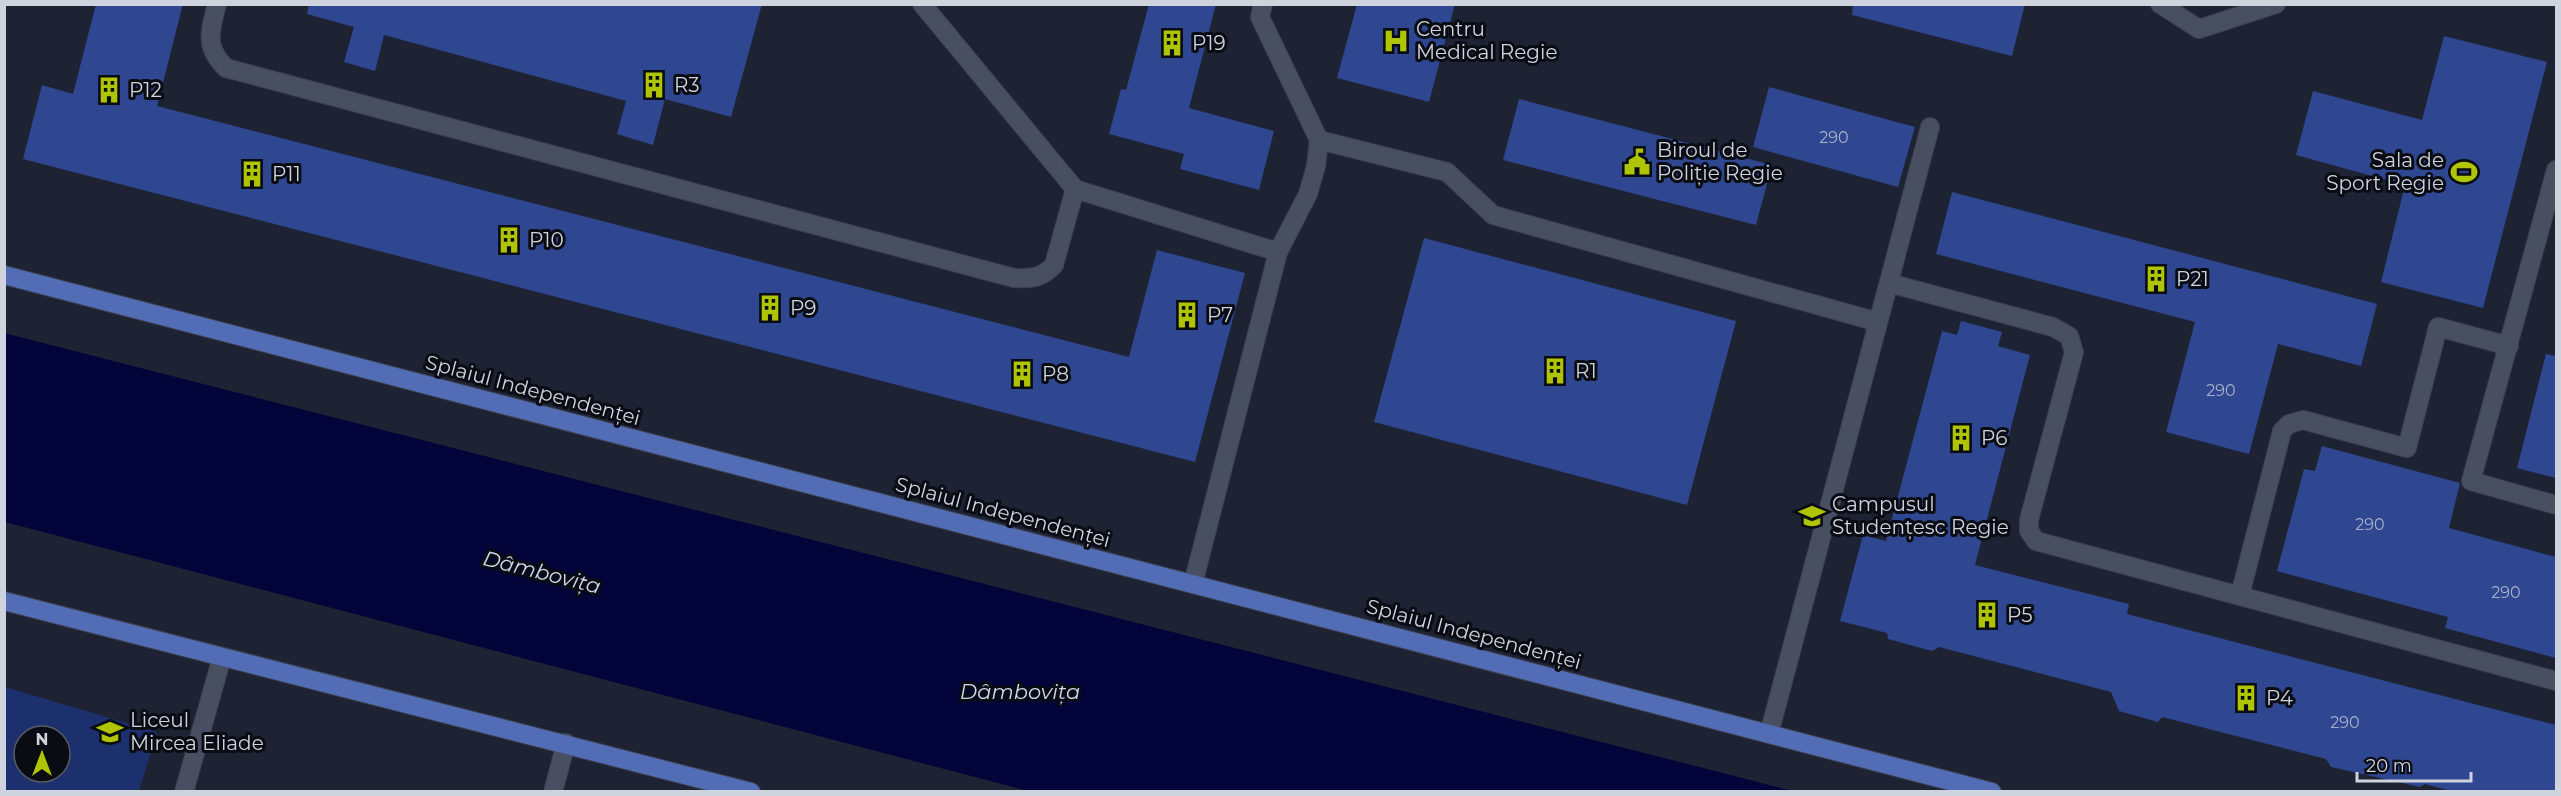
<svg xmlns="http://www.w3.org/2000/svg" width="2561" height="796" viewBox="0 0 2561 796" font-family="Montserrat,sans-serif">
	<rect width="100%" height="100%" fill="#1d2332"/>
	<!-- green -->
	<path fill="#1d306e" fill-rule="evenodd" d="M 5,687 L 157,732 L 139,791 L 5,791 ZM 24,736 L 60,736 L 60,772 L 24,772 Z"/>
	<!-- water -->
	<path fill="#03043a" d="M 4,333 L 1793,791 L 1028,791 L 5,522 Z"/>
	<!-- building -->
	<path fill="#2f4690" d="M 96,4 L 183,4 L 157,106 L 1129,357 L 1157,250 L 1245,273 L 1195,462 L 23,159 L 42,85 L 73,94 Z
		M 309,4 L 762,4 L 731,117 L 665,99 L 653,145 L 617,134 L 626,101 L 384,35 L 375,71 L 344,62 L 354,27 L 307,14 Z
		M 1149,4 L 1216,4 L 1189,108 L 1274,131 L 1259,190 L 1180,169 L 1184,154 L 1109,134 L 1121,89 L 1126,90 Z
		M 1357,4 L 1455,4 L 1429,102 L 1337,78 Z
		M 1853,4 L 2025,4 L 2012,56 L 1852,15 Z
		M 2444,36 L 2547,62 L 2483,308 L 2381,282 L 2405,185 L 2296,155 L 2313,91 L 2422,120 Z
		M 1769,87 L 1915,127 L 1898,187 L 1753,147 Z
		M 1519,99 L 1772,165 L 1756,225 L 1503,160 Z
		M 1952,192 L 2377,304 L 2361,366 L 2278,344 L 2249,454 L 2166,432 L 2195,322 L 1936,254 Z
		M 1424,238 L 1736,321 L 1687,505 L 1374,422 Z
		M 1961,321 L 2002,332 L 1998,346 L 2030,355 L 1975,565 L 2129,604 L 2127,614 L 2556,725 L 2556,792 L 2454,792 L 2425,784 L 2420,787 L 2331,767 L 2326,759 L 2162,717 L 2158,722 L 2119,711 L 2111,692 L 1939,647 L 1932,651 L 1888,639 L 1887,633 L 1840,621 L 1863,535 L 1886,541 L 1942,331 L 1957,335 Z
		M 2546,354 L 2556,356 L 2556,478 L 2517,468 Z
		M 2322,446 L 2460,483 L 2449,528 L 2556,557 L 2556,658 L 2445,628 L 2448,617 L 2277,571 L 2304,469 L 2315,471 Z"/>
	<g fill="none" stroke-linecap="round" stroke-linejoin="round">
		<!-- minor casing -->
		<g stroke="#3b404d" stroke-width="20">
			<path id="minor" d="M 217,4 C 210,31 204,47 226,68 L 1014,278 C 1031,279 1042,278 1054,265 L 1075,189
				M 922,4 L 1075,189 L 1278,252
				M 2160,4 L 2199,29 L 2276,4
				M 1319,140 L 1447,172 L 1493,215 L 1878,322
				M 2556,170 L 2471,481 L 2556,505
				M 1889,283 L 2053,327 L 2069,336 L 2074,352 L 2029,520 L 2029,531 L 2036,541 L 2556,681
				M 1193,584 L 1278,252 L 1308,194 L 1316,166 L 1319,140 L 1260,17 L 1263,4
				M 2240,595 L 2282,431 L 2289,424 L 2303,420 L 2407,448 L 2438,327 L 2509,346
				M 1769,734 L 1930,127
				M 184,792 L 222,657
				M 553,792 L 566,743"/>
		</g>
		<!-- major casing -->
		<g stroke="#3b404d" stroke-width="20">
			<path id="major" d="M 4,275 L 1992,792
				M 4,601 L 751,792"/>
		</g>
		<!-- minor -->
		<use href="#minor" stroke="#484f61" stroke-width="18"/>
		<!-- major -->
		<use href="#major" stroke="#536cb6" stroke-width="18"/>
	</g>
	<!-- icons -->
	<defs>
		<g id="hospital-bare" transform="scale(2.07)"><path d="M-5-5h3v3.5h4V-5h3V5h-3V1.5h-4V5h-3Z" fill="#afc504" stroke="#0a0c13" stroke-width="2.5" paint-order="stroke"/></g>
		<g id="building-bare" transform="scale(2.07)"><path d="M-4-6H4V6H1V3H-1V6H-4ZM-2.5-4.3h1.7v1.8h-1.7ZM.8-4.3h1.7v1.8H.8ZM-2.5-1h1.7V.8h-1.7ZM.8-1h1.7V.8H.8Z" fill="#afc504" stroke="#0a0c13" stroke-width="2.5" paint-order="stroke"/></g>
		<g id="civic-bare" transform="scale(2.07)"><path d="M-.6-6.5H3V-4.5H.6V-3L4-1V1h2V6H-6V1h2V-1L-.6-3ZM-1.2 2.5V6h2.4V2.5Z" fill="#afc504" stroke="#0a0c13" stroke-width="2.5" paint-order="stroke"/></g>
		<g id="stadium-bare" transform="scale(2.07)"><path d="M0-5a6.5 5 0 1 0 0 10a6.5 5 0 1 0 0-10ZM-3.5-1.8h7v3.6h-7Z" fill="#afc504" stroke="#0a0c13" stroke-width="2.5" paint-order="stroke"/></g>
		<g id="university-bare" transform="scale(2.07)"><path d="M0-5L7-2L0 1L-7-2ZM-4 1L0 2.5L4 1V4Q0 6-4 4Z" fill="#afc504" stroke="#0a0c13" stroke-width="2.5" paint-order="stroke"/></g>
		<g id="school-bare" transform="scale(2.07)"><path d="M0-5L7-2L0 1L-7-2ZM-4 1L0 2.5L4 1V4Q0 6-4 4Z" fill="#afc504" stroke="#0a0c13" stroke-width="2.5" paint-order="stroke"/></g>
	</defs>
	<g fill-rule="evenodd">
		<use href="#hospital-bare" x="1396" y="41"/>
		<use href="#building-bare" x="1172" y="43"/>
		<use href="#building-bare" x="654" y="85"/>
		<use href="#building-bare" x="109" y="90"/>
		<use href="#civic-bare" x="1637" y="162"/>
		<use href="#stadium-bare" x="2464" y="172"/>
		<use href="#building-bare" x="252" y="174"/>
		<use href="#building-bare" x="509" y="240"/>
		<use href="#building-bare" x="2156" y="279"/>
		<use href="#building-bare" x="770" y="308"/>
		<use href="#building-bare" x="1187" y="315"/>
		<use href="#building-bare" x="1555" y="371"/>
		<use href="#building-bare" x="1022" y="374"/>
		<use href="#building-bare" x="1961" y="438"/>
		<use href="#university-bare" x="1812" y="516"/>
		<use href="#building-bare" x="1987" y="615"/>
		<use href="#building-bare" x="2246" y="698"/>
		<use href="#school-bare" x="110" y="732"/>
	</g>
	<g text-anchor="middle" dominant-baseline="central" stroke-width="6" stroke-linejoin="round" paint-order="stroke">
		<!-- number labels -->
		<g font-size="16" fill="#a7b0ca">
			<text x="1834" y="137">290</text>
			<text x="2221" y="390">290</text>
			<text x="2370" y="524">290</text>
			<text x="2506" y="592">290</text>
			<text x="2345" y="722">290</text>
		</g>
		<!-- poi labels -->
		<g font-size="20" fill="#cfd3de" stroke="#0a0c13" text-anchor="start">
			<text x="1416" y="29">Centru<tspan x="1416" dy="23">Medical Regie</tspan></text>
			<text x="1192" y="43">P19</text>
			<text x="674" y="85">R3</text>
			<text x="129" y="90">P12</text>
			<text x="1657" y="150">Biroul de<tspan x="1657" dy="23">Poliție Regie</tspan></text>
			<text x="2444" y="160" text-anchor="end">Sala de<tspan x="2444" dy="23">Sport Regie</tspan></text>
			<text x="272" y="174">P11</text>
			<text x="529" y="240">P10</text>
			<text x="2176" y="279">P21</text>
			<text x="790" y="308">P9</text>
			<text x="1207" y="315">P7</text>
			<text x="1575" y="371">R1</text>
			<text x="1042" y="374">P8</text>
			<text x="1981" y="438">P6</text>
			<text x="1832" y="504">Campusul<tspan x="1832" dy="23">Studențesc Regie</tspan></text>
			<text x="2007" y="615">P5</text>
			<text x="2266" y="698">P4</text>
			<text x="130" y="720">Liceul<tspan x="130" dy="23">Mircea Eliade</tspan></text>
		</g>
		<!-- street labels -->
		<g font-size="20" fill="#cfd3de" stroke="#0a0c13">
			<text transform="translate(533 390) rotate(15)">Splaiul Independenței</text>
			<text transform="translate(1003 512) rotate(15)">Splaiul Independenței</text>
			<text transform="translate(1474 634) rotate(15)">Splaiul Independenței</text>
		</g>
		<!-- water labels -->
		<g font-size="21" font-style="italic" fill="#cdd6ec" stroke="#0a0c13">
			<text transform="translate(542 572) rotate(14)">Dâmbovița</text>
			<text x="1020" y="691">Dâmbovița</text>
		</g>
	</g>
	<!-- border -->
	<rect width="2561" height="796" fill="none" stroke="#cfd3de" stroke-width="12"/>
	<!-- north arrow -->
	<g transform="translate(42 754)"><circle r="28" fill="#0a0c13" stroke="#595c64" stroke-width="1.5"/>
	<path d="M0-4.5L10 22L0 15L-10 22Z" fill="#afc504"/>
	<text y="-9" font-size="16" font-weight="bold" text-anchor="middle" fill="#cfd3de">N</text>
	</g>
	<!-- scale -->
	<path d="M2357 772v9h114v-9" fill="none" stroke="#cfd3de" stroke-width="3"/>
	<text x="2366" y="772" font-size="18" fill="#cfd3de" stroke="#0a0c13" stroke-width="4.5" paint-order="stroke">20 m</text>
</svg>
